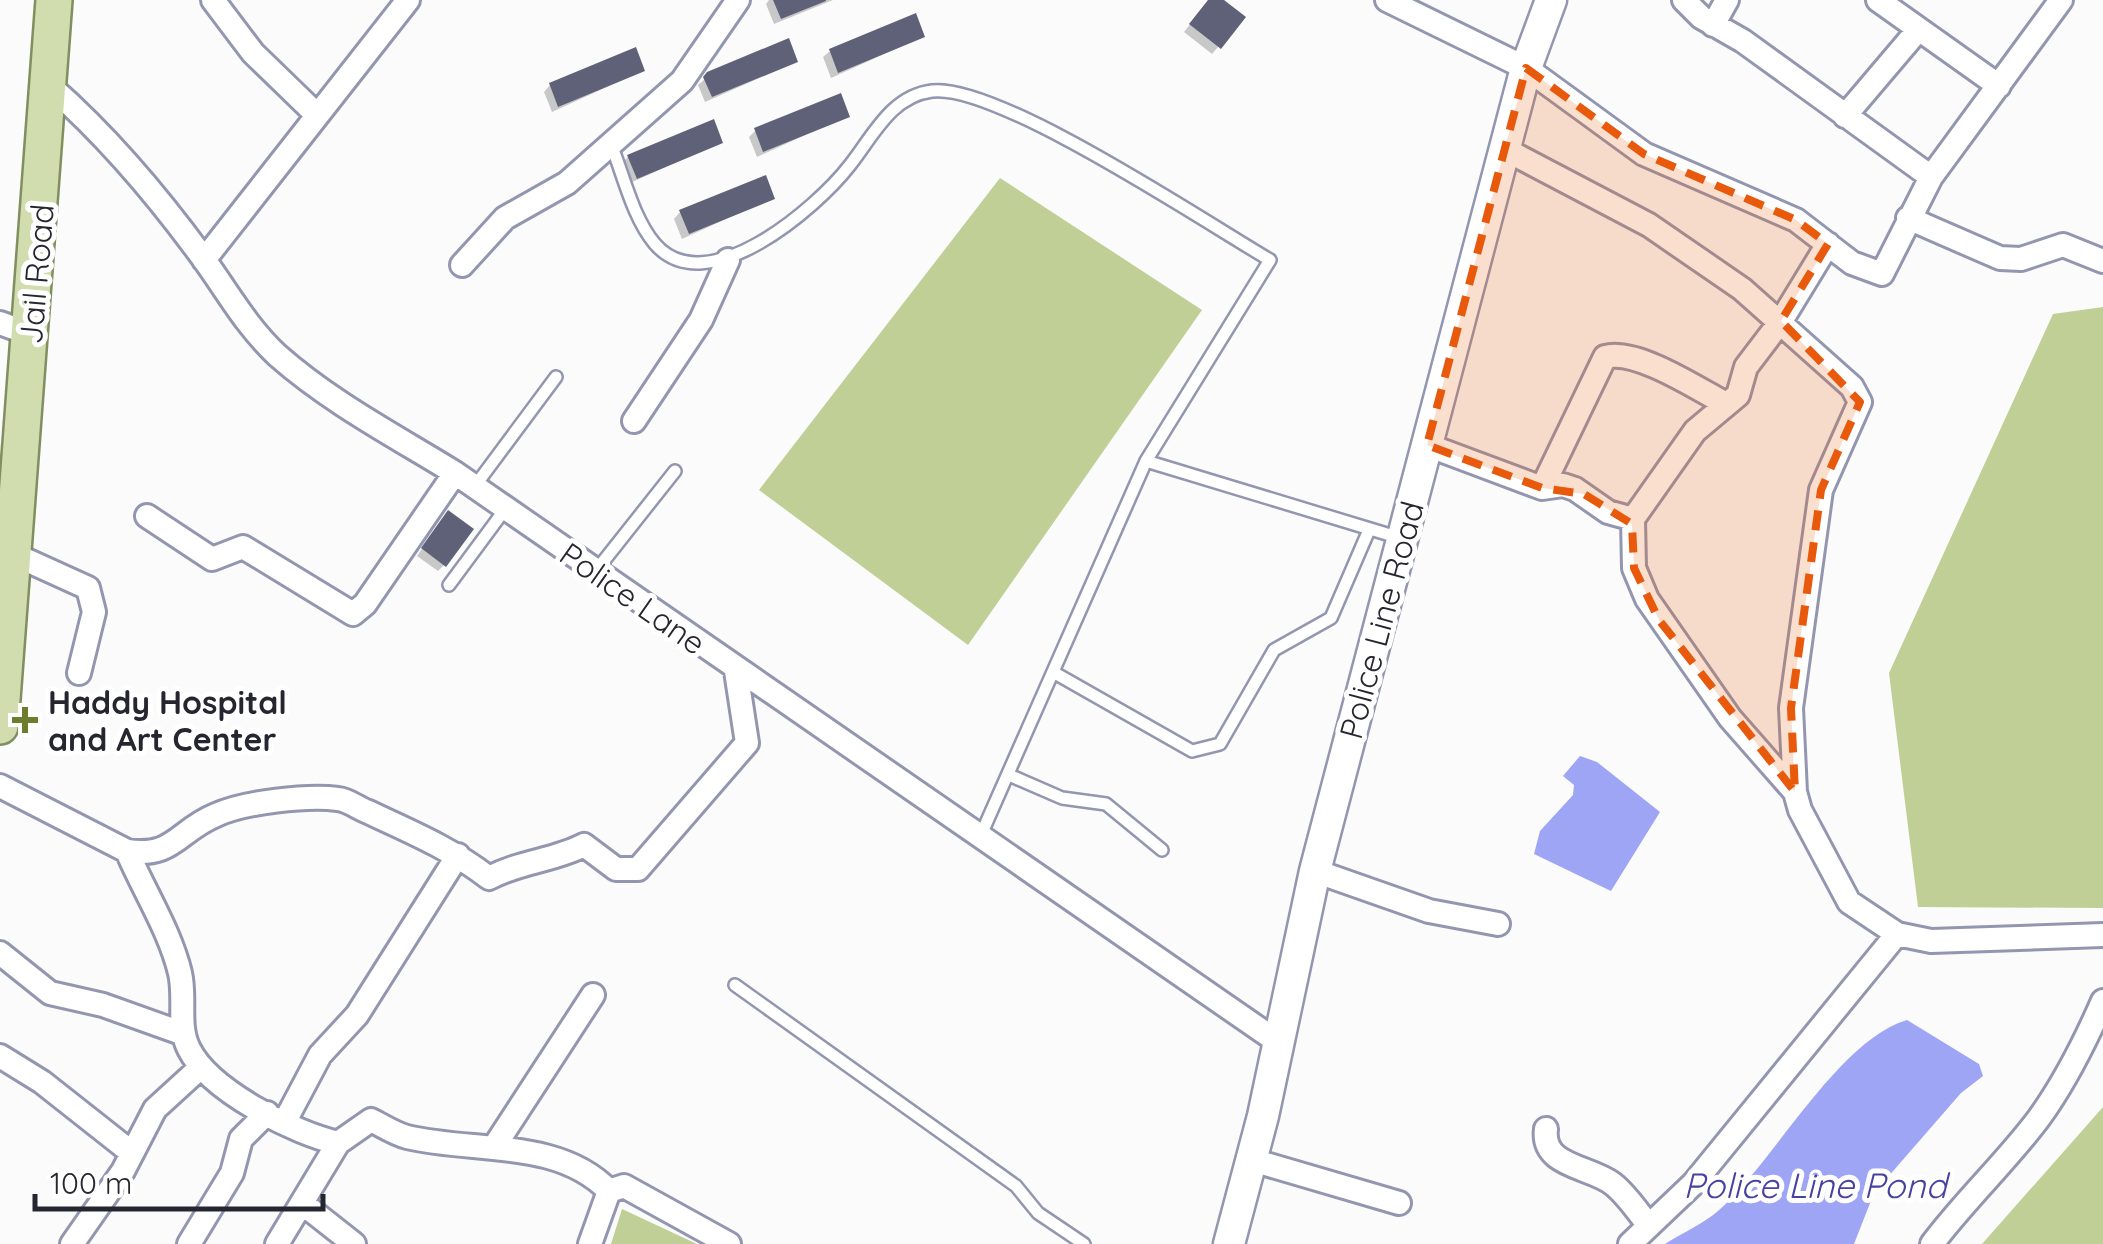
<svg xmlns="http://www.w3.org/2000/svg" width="2103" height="1244" viewBox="0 0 2103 1244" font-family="Quicksand,sans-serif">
	<rect width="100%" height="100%" fill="#fbfbfb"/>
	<!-- green -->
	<path fill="#bfcf95" d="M 1000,178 L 1202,310 L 968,645 L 759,490 Z
		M 2103,307 L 2103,908 L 1918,907 L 1889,673 L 2053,314 Z
		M 2103,1107 L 2103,1244 L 1982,1244 Z
		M 622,1209 L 697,1244 L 611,1244 Z"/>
	<!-- water -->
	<path fill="#9ea5f5" d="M 1580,756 L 1597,762 L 1660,812 L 1611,891 L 1534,854 L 1540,831 L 1573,795 L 1574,785 L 1563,776 Z
		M 1907,1020 L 1979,1064 L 1983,1076 L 1961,1093 L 1874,1193 L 1854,1244 L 1665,1244 C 1682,1233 1703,1224 1718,1211 C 1774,1162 1837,1041 1907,1020 Z"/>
	<!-- shadow -->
	<path fill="#0003" d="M 769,0 L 833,0 L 774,24 L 766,4 Z
		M 1209,0 L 1220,0 L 1243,18 L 1212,54 L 1184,32 Z
		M 922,37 L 831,78 L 823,57 L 830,51 Z
		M 796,62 L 705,102 L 698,85 L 705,79 Z
		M 642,71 L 552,112 L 544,92 L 550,85 Z
		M 847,116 L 757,157 L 749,137 L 755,131 Z
		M 720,143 L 630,183 L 622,163 L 628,157 Z
		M 772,198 L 682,239 L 674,219 L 680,212 Z
		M 442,519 L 444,565 L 438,571 L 417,556 Z"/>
	<!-- building -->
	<path fill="#5f6178" d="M 773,0 L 826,0 L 826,1 L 781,19 Z
		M 1208,0 L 1224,0 L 1246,17 L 1221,49 L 1189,24 Z
		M 916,13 L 925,37 L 838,73 L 829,49 Z
		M 789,38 L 798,62 L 712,97 L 703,77 L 707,72 Z
		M 636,47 L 645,71 L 558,107 L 549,83 Z
		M 841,93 L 850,117 L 763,152 L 754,128 Z
		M 714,119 L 723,143 L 637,179 L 627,155 Z
		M 766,175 L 775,199 L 689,234 L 679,210 Z
		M 448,510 L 474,529 L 446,567 L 421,548 Z"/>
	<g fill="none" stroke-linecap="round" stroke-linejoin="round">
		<!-- lane casing -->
		<g stroke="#9396af" stroke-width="16">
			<path id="lane" d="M 612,147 C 624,177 633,218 655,244 C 706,303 816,209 850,165 C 873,136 891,96 932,91 C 997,83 1205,222 1270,260 L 1146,461 L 980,837
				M 1146,461 L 1400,538
				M 475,486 L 556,377
				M 595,572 L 675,471
				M 449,585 L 506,508
				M 1053,672 L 1192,751 L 1220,744 L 1274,650 L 1331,618 L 1369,530
				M 1009,775 L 1062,798 L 1106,804 L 1162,850
				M 735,985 L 1016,1186 L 1038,1213 L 1084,1244"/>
		</g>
		<!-- street casing -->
		<g stroke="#9396af" stroke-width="28">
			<path id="street" d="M 213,0 L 253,53 L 317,115
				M 1387,0 L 1526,68 L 1644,154 L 1796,220 L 1852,263 L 1882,274 L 1931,177 L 2061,0
				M 1684,0 L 1701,17 L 1743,41 L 1931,177
				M 1878,0 L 1999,86
				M 1713,25 L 1727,0
				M 51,87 C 109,138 157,195 203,258 C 227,291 246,326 277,355 C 330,402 395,436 455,473 L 1278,1042
				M 1845,116 L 1918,30
				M 1508,151 L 1649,225 L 1742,289 L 1852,387 L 1860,402 L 1821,490 L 1791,708 L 1795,792 L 1800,810 L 1849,902 L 1897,934 L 1931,941 L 2103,935
				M 1908,218 L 2000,258 L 2021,259 L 2063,245 L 2103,261
				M 204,260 L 408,0
				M 462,265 L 505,218 L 567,183 L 682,81 L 738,0
				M 0,323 L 33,335
				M 634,421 L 701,320 L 728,260
				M 1427,445 L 1542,488 L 1563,485 L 1575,489 L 1608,512 L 1633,519 L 1695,431 L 1738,395 L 1746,367 L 1781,321 L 1828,244
				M 1542,488 L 1605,357 C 1636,348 1698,389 1726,404
				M 147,516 L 212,559 L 243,547 L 353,614 L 365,604 L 455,473
				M 1633,519 L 1634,568 L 1647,599 L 1730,718 L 1795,792
				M 13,554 L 88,588 L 94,612 L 79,673
				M 0,786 L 127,851 C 174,858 177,831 216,815 C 244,802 308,795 338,799 C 348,800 358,808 366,811 C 411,832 450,848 489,878 C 521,861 553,861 584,845 L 616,869 L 638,869 L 747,743 L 736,671
				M 127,851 C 144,891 170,931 180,973 C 186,998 177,1026 189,1049 C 210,1091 294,1133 338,1143 L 371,1120 C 383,1126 395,1134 407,1137 C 473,1153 558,1138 609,1191 L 624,1186 L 729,1244
				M 1315,871 L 1429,911 L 1498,924
				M 0,953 L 50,993 L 103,1005 L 184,1034
				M 0,1056 L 42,1082 L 132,1153
				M 284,1123 L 320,1055 L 357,1015 L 458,855
				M 1546,1129 C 1541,1167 1590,1166 1613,1184 C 1627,1195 1638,1212 1649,1226
				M 494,1147 L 593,995
				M 1252,1160 L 1399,1203
				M 302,1203 L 354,1244
				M 72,1244 L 123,1171 L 155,1109 L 201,1067
				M 189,1244 L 232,1173 L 241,1139 L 267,1113
				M 277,1244 L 338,1143
				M 590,1244 L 609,1191
				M 1630,1244 L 1693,1184 L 1897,934
				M 1932,1244 C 1965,1200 2007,1161 2039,1118 C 2065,1082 2085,1042 2103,1001"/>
		</g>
		<!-- secondary casing -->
		<g stroke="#9396af" stroke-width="35">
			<path id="secondary" d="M 1229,1244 L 1263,1116 L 1315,871 L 1526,68 L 1551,0"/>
		</g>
		<!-- primary casing -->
		<g stroke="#818e60" stroke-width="40">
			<path id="primary" d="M 0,726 L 54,0"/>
		</g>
		<!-- lane -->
		<use href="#lane" stroke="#fff" stroke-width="11"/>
		<!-- street -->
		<use href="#street" stroke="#fff" stroke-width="22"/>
		<!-- secondary -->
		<use href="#secondary" stroke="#fff" stroke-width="30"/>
		<!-- primary -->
		<use href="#primary" stroke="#d1ddaf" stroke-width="35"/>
	</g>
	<!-- marked area -->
	<path fill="#e8590c" fill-opacity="0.2" stroke="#e8590c" stroke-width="8" stroke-dasharray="20 12" stroke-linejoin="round" d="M 1526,68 L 1644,154 L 1796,220 L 1828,244 L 1781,321 L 1860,402 L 1821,490 L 1791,708 L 1795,792 L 1659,620 L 1634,568 L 1632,524 L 1584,494 L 1542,488 L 1427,445 Z"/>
	<!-- markers -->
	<path fill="#6c7e2e" stroke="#fff" stroke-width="4" d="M20 705h10v10h10v10h-10v10h-10v-10h-10v-10h10z"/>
	<g text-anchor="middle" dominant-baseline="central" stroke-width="10" stroke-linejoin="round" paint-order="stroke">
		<!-- street labels -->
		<g font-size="32" fill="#252630" stroke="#fff">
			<text transform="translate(36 274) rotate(-85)">Jail Road</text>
			<text transform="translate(633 598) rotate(35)">Police Lane</text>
			<text transform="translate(1381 620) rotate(-75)">Police Line Road</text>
		</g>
		<!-- poi labels -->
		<g font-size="32" font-weight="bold" fill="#252630" stroke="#fff" text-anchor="start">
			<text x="48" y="702">Haddy Hospital<tspan x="48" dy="37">and Art Center</tspan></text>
		</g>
		<!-- water labels -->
		<g font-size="35" font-style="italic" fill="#4643a0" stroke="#fff">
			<text x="1815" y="1185">Police Line Pond</text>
		</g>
	</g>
	<!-- scale -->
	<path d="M35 1194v15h288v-15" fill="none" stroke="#252630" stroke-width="5"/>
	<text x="50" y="1194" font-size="30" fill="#252630" stroke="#ffffff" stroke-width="8" paint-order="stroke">100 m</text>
</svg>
